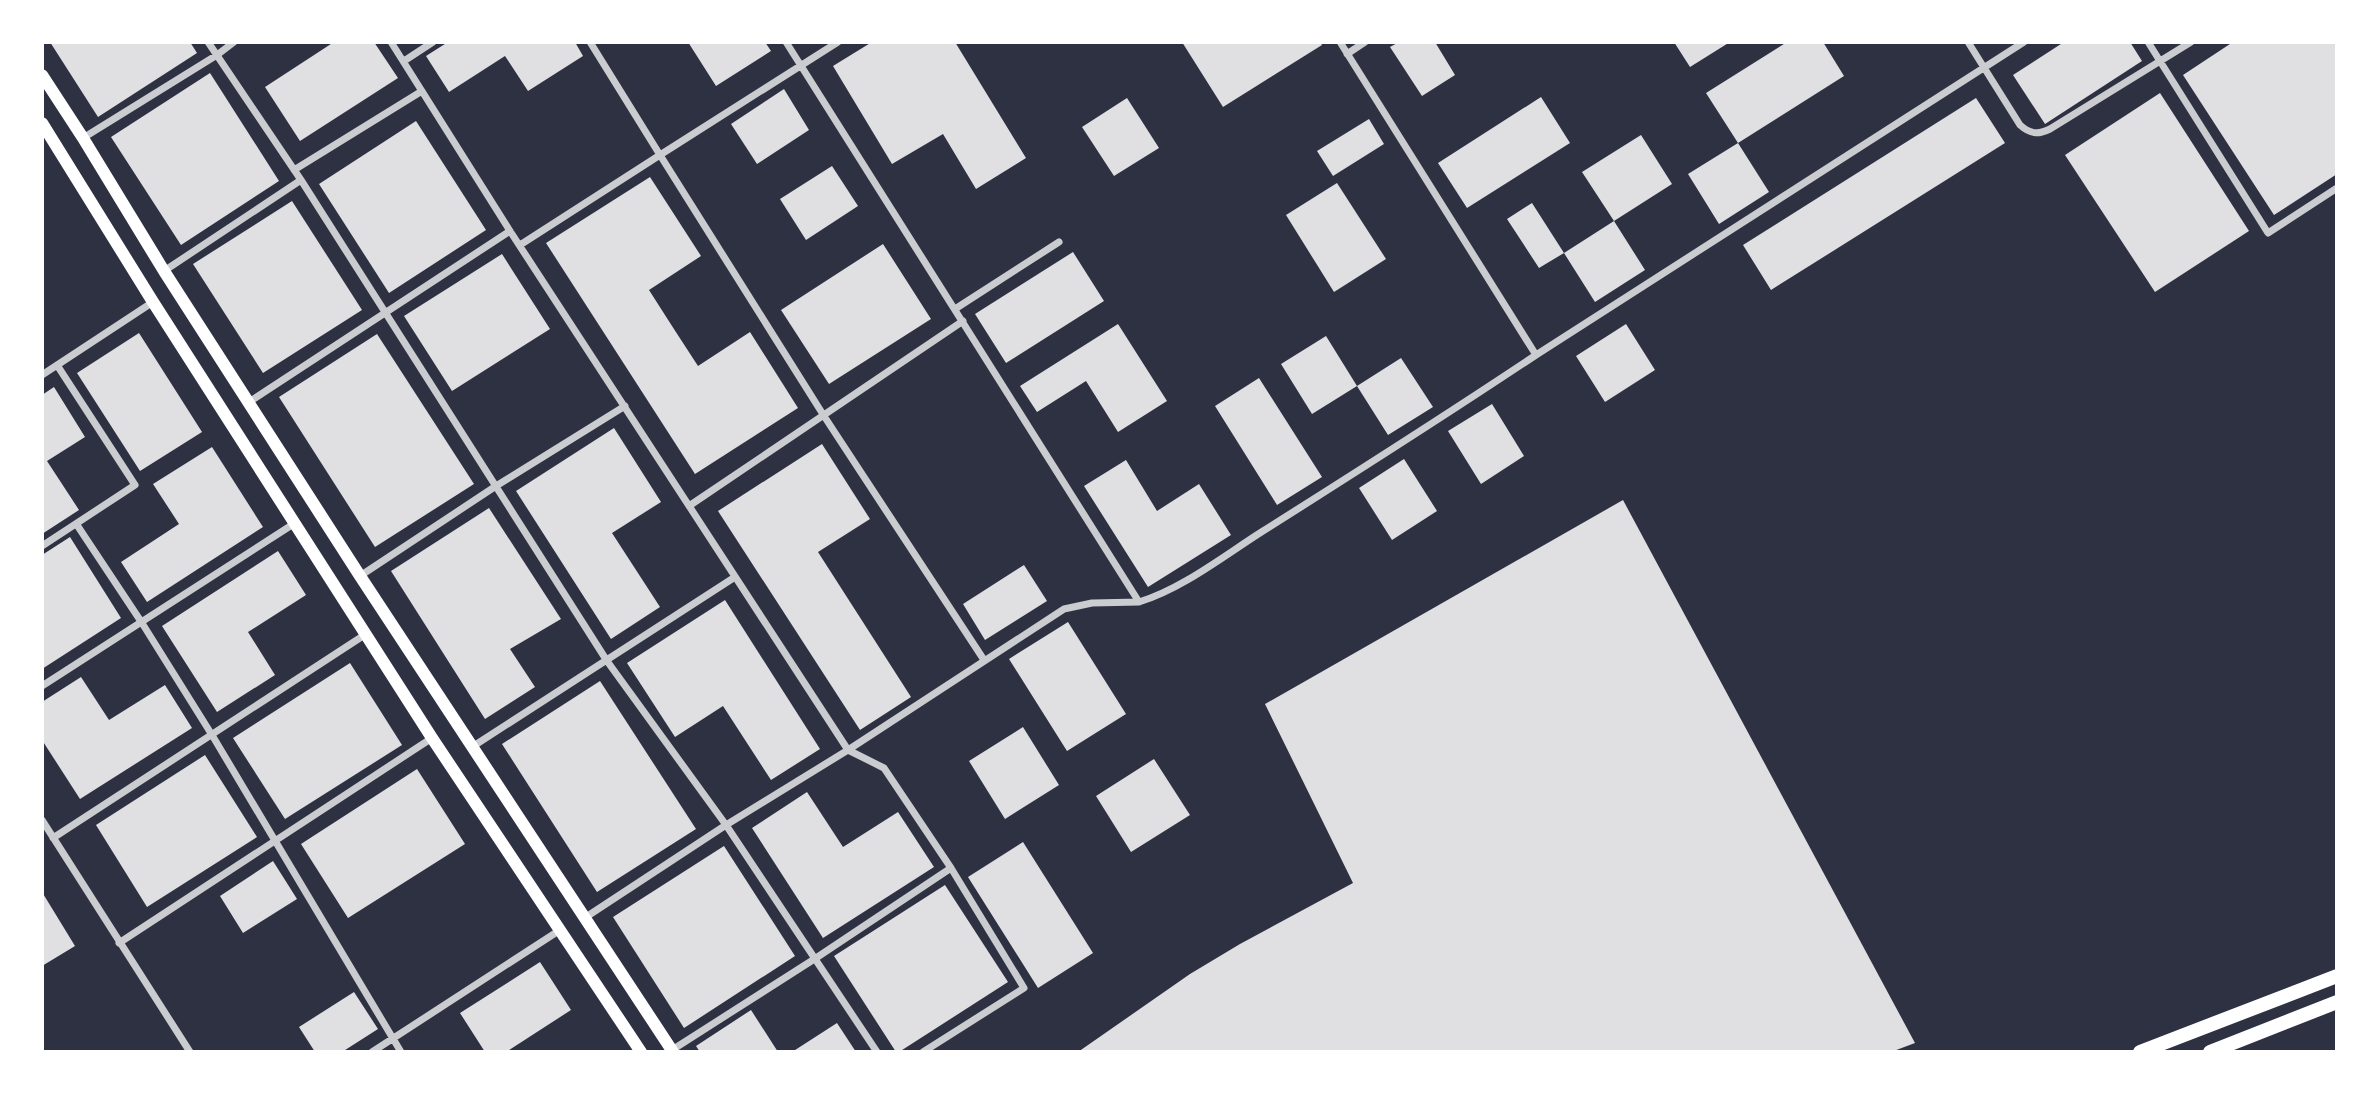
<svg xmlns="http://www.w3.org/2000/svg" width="2379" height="1094" viewBox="0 0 2379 1094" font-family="'Varela Round',sans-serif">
	<rect width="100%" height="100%" fill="#2d3142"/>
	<!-- building -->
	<path fill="#e0e0e3" d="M 50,42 L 190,42 L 197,53 L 98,117 Z
		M 334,42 L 374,42 L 398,78 L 300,141 L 265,87 Z
		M 448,42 L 575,42 L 583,56 L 528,91 L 505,56 L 449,92 L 426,56 Z
		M 688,42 L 765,42 L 771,51 L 716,86 Z
		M 872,42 L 955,42 L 1026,158 L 976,189 L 943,134 L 892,164 L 833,66 Z
		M 1182,42 L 1320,42 L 1322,45 L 1223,107 Z
		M 1399,42 L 1435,42 L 1455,75 L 1422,96 L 1390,47 Z
		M 1674,42 L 1730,42 L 1690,67 Z
		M 1787,42 L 1823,42 L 1844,76 L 1738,143 L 1706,93 Z
		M 2064,42 L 2130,42 L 2142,61 L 2045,124 L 2013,75 Z
		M 2233,42 L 2337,42 L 2337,174 L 2274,215 L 2183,75 Z
		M 210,73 L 279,181 L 181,245 L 111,137 Z
		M 784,89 L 809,130 L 757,164 L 731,124 Z
		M 2160,93 L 2249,231 L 2155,292 L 2065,155 Z
		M 1541,97 L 1570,143 L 1467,208 L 1438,163 Z
		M 1127,98 L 1159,148 L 1114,176 L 1082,127 Z
		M 1976,98 L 2005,143 L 1771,290 L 1743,245 Z
		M 1369,119 L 1384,144 L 1333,176 L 1317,151 Z
		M 416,121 L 486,230 L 389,293 L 319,184 Z
		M 1641,135 L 1672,184 L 1614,221 L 1645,270 L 1595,302 L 1564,253 L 1614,221 L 1582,172 Z
		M 1738,143 L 1769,192 L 1719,224 L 1688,174 Z
		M 832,166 L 858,206 L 806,240 L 780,199 Z
		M 650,177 L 701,256 L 649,290 L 672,326 L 698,366 L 750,332 L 798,408 L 695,474 L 546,243 Z
		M 1337,183 L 1386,259 L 1334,292 L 1286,215 Z
		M 292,201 L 362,310 L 263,373 L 193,264 Z
		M 1532,203 L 1564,253 L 1539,268 L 1507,219 Z
		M 883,244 L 931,319 L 829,384 L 781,310 Z
		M 1073,252 L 1104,301 L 1006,363 L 975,314 Z
		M 502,254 L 550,329 L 452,391 L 404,316 Z
		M 1118,324 L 1167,401 L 1118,432 L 1086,381 L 1037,412 L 1020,386 Z
		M 1626,324 L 1655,370 L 1605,402 L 1576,356 Z
		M 139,333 L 202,432 L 140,471 L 77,373 Z
		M 377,334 L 474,484 L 375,547 L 279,397 Z
		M 1326,336 L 1357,386 L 1312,414 L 1281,364 Z
		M 1401,358 L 1433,407 L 1388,435 L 1357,386 Z
		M 1259,378 L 1322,477 L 1277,505 L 1215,406 Z
		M 54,387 L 85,437 L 47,461 L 79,510 L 42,534 L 42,395 Z
		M 1492,404 L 1524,456 L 1481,484 L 1448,431 Z
		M 614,428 L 661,502 L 612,533 L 660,607 L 611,639 L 516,491 Z
		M 822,444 L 870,519 L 818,552 L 911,697 L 860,730 L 718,511 Z
		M 212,447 L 263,527 L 147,602 L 121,562 L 179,524 L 153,484 Z
		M 1404,459 L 1437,511 L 1392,540 L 1359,488 Z
		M 1126,460 L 1157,511 L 1199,484 L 1231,535 L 1148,587 L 1084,486 Z
		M 1623,500 L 1915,1043 L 1891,1052 L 1078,1052 L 1190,974 L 1240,944 L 1353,883 L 1265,704 Z
		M 489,508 L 561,619 L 510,649 L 535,687 L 485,719 L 391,571 Z
		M 70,537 L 121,618 L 42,669 L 42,555 Z
		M 278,551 L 306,595 L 248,632 L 275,675 L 217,712 L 162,626 Z
		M 1024,565 L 1047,601 L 985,640 L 963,604 Z
		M 725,600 L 820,749 L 771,780 L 723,706 L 675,737 L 627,663 Z
		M 1068,622 L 1126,714 L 1067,751 L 1009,659 Z
		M 350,663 L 402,745 L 285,819 L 233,738 Z
		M 81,677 L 109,720 L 165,685 L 192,728 L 80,799 L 42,740 L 42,702 Z
		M 600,681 L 696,829 L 597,892 L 502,744 Z
		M 1023,727 L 1059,785 L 1005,819 L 969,761 Z
		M 205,755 L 257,837 L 147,907 L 96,825 Z
		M 1154,759 L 1190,815 L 1131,852 L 1096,796 Z
		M 417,769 L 465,844 L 348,918 L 301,844 Z
		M 807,792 L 843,847 L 898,812 L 934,867 L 823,938 L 752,828 Z
		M 1023,842 L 1093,953 L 1038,988 L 968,877 Z
		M 724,846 L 795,956 L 684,1028 L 613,917 Z
		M 273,861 L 297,899 L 243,933 L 220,896 Z
		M 945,885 L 1008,982 L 899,1052 L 896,1052 L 834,956 Z
		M 42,892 L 75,946 L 42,966 Z
		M 540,962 L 571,1010 L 506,1052 L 485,1052 L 460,1013 Z
		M 354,992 L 378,1029 L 342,1052 L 315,1052 L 299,1027 Z
		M 751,1010 L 778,1052 L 700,1052 L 696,1046 Z
		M 837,1023 L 856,1052 L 792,1052 Z"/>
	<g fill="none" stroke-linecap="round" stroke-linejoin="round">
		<!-- minor -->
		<path stroke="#caccd0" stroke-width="7" d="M 208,42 L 301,180 L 607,661 L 726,825 L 586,917
			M 391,42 L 510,231 L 848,750 L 726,825 L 877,1052
			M 590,42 L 660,155 L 838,42
			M 786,42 L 1139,602 C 1182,589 1225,555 1263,531 C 1355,473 1446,415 1536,355 L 1340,42
			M 1968,42 L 2020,125 C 2030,134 2038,135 2050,129 L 2191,42
			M 2148,42 L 2268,233 L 2337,188
			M 1347,54 L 1365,42
			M 404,61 L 433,42
			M 83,138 L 217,55 L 234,42
			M 294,170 L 422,91
			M 520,245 L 660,155 L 824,416 L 984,660
			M 164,271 L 301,180
			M 955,309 L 1059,242
			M 1536,355 L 2024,42
			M 42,375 L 153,302
			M 249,402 L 510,231
			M 689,506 L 963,321
			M 77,525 L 142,623 L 212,735 L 401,1052
			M 42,546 L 135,485 L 57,365
			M 360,576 L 496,486 L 625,406
			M 42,686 L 295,523
			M 472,747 L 735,577
			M 42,820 L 190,1052
			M 53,838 L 366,634
			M 119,943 L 432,738
			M 672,1050 L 816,958 L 951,868
			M 372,1052 L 560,930
			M 923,1052 L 1024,988 L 951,868 L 884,768 L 848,750 L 1064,609 L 1092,603 L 1139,602"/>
		<!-- secondary -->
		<path stroke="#fff" stroke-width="12" d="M 42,75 L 83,138 L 164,271 L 360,576 L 673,1052
			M 42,123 L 153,302 L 432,738 L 641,1052"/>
		<!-- trunk -->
		<path stroke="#fff" stroke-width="14" d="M 2140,1052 L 2337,976
			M 2210,1052 L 2337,1002"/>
	</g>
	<!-- border -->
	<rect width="2379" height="1094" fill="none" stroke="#ffffff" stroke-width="88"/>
</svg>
